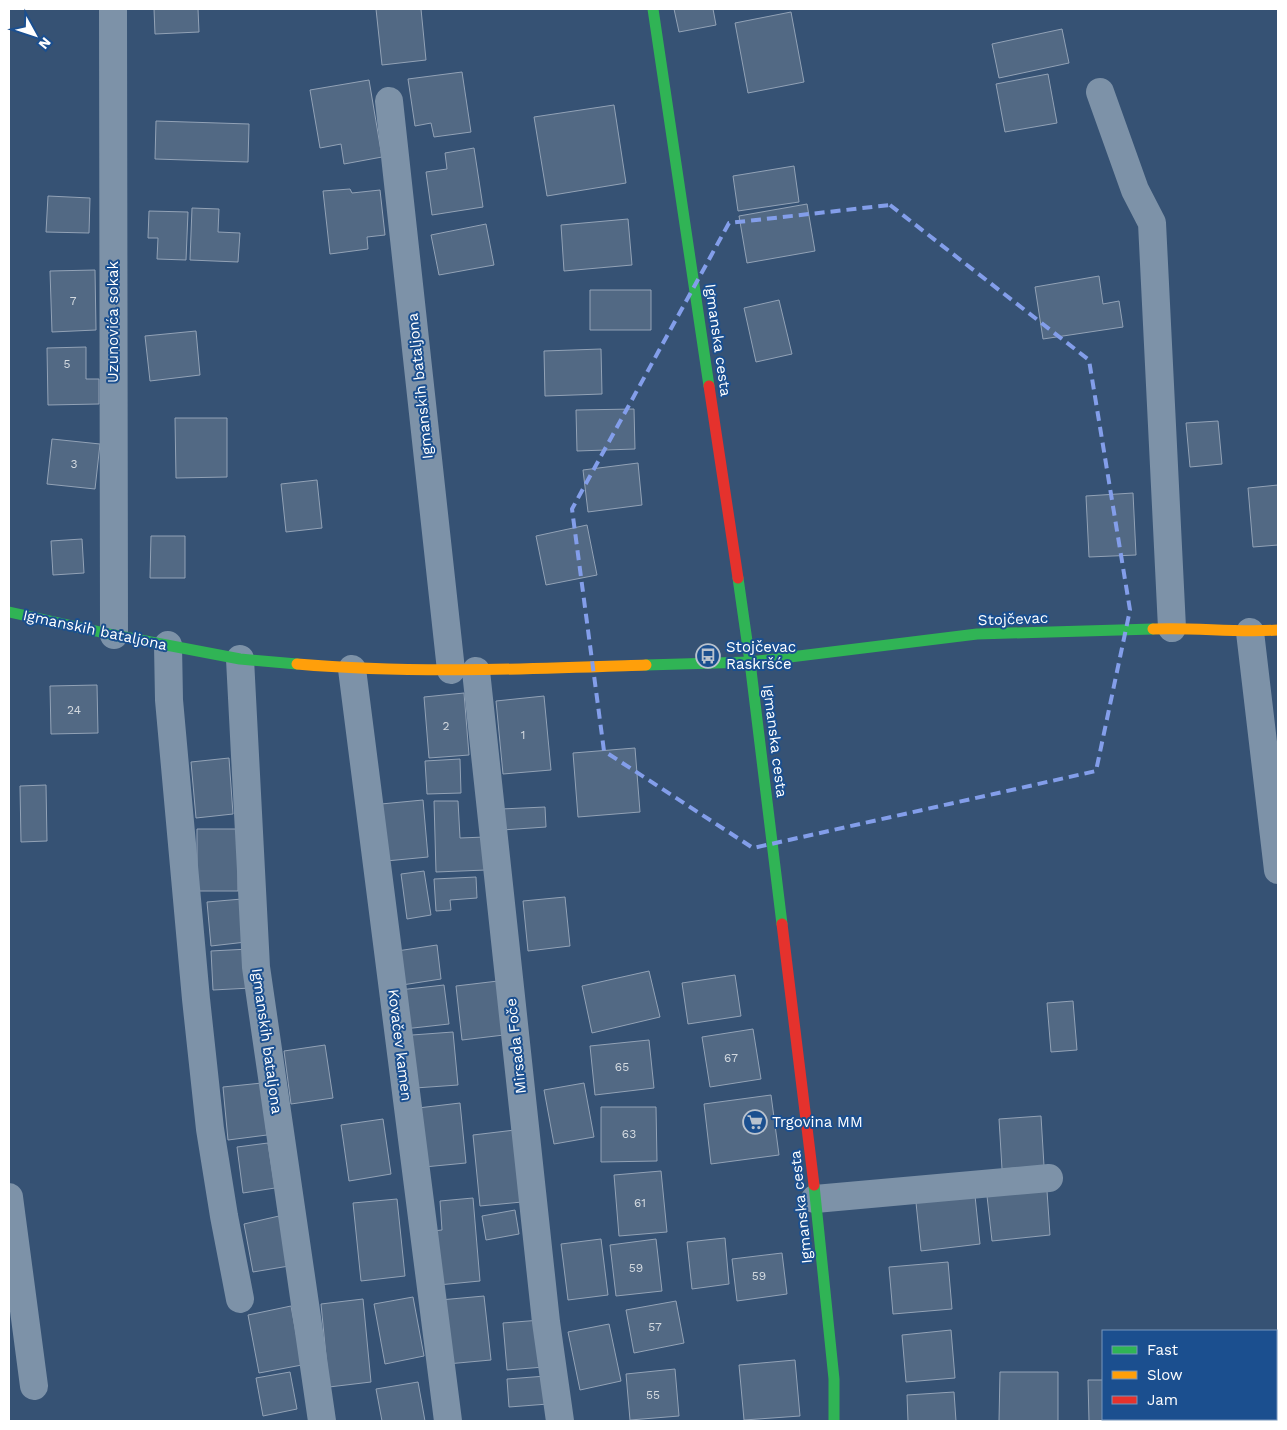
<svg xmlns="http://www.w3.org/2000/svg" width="1287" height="1430" viewBox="0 0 1287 1430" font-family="'Work Sans',sans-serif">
	<rect width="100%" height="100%" fill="#365274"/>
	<!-- building -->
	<path fill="#526984" stroke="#92a2b6" d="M 154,9 L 198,9 L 199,32 L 155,34 Z
		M 376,9 L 421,9 L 426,60 L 382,65 Z
		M 674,9 L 713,9 L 716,25 L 679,32 Z
		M 791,12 L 804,82 L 748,93 L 735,23 Z
		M 1062,29 L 1069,63 L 999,78 L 992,44 Z
		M 462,72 L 471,132 L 434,137 L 431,123 L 415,126 L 408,79 Z
		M 1048,74 L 1057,123 L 1005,132 L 996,84 Z
		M 369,80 L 382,157 L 344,164 L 341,144 L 320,148 L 310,90 Z
		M 614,105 L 626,183 L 547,196 L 534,117 Z
		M 156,121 L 249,124 L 248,162 L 155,159 Z
		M 474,148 L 483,207 L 432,215 L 426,172 L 447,169 L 445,153 Z
		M 794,166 L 799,202 L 738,211 L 733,176 Z
		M 350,189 L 352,193 L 380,190 L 385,235 L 367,237 L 368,249 L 330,254 L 323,191 Z
		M 48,196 L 90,198 L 89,233 L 46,232 Z
		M 807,204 L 815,251 L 747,263 L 739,216 Z
		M 192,208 L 219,209 L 218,232 L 240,233 L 238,262 L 190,260 Z
		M 149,211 L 188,212 L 186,260 L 157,259 L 158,238 L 148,238 Z
		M 628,219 L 632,265 L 564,271 L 561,225 Z
		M 486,224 L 494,265 L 439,275 L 431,235 Z
		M 95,270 L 96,330 L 52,332 L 50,271 Z
		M 1099,276 L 1103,304 L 1119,301 L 1123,327 L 1043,339 L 1035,287 Z
		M 590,290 L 651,290 L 651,330 L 590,330 Z
		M 779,300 L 792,354 L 756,362 L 744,308 Z
		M 196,331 L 200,375 L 150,381 L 145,336 Z
		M 86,347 L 86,379 L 99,379 L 99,404 L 48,405 L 47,348 Z
		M 601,349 L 602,394 L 545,396 L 544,351 Z
		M 634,409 L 635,449 L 577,451 L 576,410 Z
		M 175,418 L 227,418 L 227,477 L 176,478 Z
		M 1218,421 L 1222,464 L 1190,467 L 1186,423 Z
		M 52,439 L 100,444 L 95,489 L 47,484 Z
		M 638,463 L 642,505 L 588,512 L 583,470 Z
		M 317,480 L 322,528 L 286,532 L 281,484 Z
		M 1278,485 L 1278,545 L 1253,547 L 1248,488 Z
		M 1133,493 L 1136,555 L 1089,557 L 1086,496 Z
		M 587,525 L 597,575 L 546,585 L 536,536 Z
		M 151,536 L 185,536 L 185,578 L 150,578 Z
		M 82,539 L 84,573 L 53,575 L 51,541 Z
		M 97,685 L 98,733 L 51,734 L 50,686 Z
		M 464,693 L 469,755 L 429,758 L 424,697 Z
		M 544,696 L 551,770 L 503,774 L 496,701 Z
		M 635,748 L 640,812 L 578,817 L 573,753 Z
		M 229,758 L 233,814 L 196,818 L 191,762 Z
		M 460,759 L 461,793 L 427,794 L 425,761 Z
		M 46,785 L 47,841 L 21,842 L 20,786 Z
		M 423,800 L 428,857 L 386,861 L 381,804 Z
		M 434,801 L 458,801 L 460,838 L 485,837 L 486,870 L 436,872 Z
		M 545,807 L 546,827 L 502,830 L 501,809 Z
		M 197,829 L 238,829 L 238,891 L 197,891 Z
		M 424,871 L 431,915 L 407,919 L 401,874 Z
		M 476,877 L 477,898 L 450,900 L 451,910 L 436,911 L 434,879 Z
		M 565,897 L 570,946 L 528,951 L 523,901 Z
		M 242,899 L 246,942 L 211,946 L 207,902 Z
		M 437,945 L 441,979 L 402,985 L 397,951 Z
		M 249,949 L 251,988 L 213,990 L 211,951 Z
		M 649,971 L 660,1017 L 592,1033 L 582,986 Z
		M 735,975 L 741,1016 L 688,1024 L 682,983 Z
		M 498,981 L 504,1035 L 462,1040 L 456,986 Z
		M 444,985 L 449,1024 L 404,1029 L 399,990 Z
		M 1073,1001 L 1077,1050 L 1051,1052 L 1047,1003 Z
		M 753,1029 L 761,1079 L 710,1087 L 702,1037 Z
		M 453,1032 L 458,1085 L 415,1088 L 412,1035 Z
		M 649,1040 L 654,1088 L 595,1095 L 590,1046 Z
		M 325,1045 L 333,1098 L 291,1104 L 284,1051 Z
		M 262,1083 L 267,1135 L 228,1140 L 223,1087 Z
		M 584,1083 L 594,1137 L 554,1144 L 544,1090 Z
		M 771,1095 L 779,1155 L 711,1164 L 704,1104 Z
		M 460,1103 L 466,1163 L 424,1167 L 418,1108 Z
		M 601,1107 L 656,1107 L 657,1161 L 601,1162 Z
		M 1041,1116 L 1044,1166 L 1002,1169 L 999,1119 Z
		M 383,1119 L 391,1174 L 349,1181 L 341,1125 Z
		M 515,1130 L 522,1202 L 480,1206 L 473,1135 Z
		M 268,1143 L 275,1188 L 243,1193 L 237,1147 Z
		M 661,1171 L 667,1232 L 619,1236 L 614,1175 Z
		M 974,1186 L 980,1244 L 921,1251 L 915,1193 Z
		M 1047,1191 L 1050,1235 L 992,1241 L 987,1196 Z
		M 473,1198 L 480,1281 L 438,1285 L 433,1231 L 442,1230 L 440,1201 Z
		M 397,1199 L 405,1276 L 361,1281 L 353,1203 Z
		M 515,1210 L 519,1234 L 486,1240 L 482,1216 Z
		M 279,1216 L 289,1266 L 253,1272 L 244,1224 Z
		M 725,1238 L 729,1284 L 692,1289 L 687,1242 Z
		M 601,1239 L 608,1295 L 568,1300 L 561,1244 Z
		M 656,1239 L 662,1291 L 616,1296 L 610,1245 Z
		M 782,1253 L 787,1294 L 737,1301 L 732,1259 Z
		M 948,1262 L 952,1309 L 893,1314 L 889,1267 Z
		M 484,1296 L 491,1360 L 447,1364 L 440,1300 Z
		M 413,1297 L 424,1356 L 385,1364 L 374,1304 Z
		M 363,1299 L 371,1382 L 329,1387 L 321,1304 Z
		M 676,1301 L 684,1343 L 634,1353 L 626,1310 Z
		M 291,1306 L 302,1365 L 259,1373 L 248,1315 Z
		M 541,1320 L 544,1367 L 507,1370 L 503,1323 Z
		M 609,1324 L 621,1381 L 580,1390 L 568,1332 Z
		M 951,1330 L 955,1378 L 906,1382 L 902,1335 Z
		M 795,1360 L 800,1416 L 744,1420 L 739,1365 Z
		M 675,1369 L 679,1416 L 630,1420 L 626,1374 Z
		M 290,1372 L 297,1409 L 263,1416 L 256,1378 Z
		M 1000,1372 L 1058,1372 L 1058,1421 L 999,1421 Z
		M 546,1376 L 548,1404 L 509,1407 L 507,1379 Z
		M 1088,1380 L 1103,1380 L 1103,1419 L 1113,1419 L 1113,1421 L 1089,1421 Z
		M 418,1382 L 425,1421 L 382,1421 L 376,1389 Z
		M 954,1392 L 956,1421 L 908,1421 L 907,1395 Z"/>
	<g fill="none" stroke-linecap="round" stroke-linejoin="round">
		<!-- street -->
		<path stroke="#7d92a8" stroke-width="28" d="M 113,9 L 114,635
			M 1100,92 L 1135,190 L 1152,223 L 1172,628
			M 389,101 L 451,670
			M 1250,632 L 1278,870
			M 168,645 L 169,700 L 196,999 L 210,1129 L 224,1216 L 240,1299
			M 240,659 L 256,967 L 322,1421
			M 352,669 L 448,1421
			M 476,671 L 546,1322 L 560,1421
			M 9,1197 L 34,1386
			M 815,1199 L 1049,1178"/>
		<!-- fast -->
		<path stroke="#30b455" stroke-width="11" d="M 653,9 L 709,386
			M 738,578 L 750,662 L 782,924
			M 9,612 L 114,635 L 240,659 L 297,664
			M 646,665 L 750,662 L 977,634 L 1153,629
			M 814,1185 L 834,1379 L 834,1421"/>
		<!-- slow -->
		<path stroke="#ff9f0a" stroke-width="11" d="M 1153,629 C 1195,627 1236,633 1278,630
			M 297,664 C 413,674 530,669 646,665"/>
		<!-- jam -->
		<path stroke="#e5322d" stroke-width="11" d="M 709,386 L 738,578
			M 782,924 L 814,1185"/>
	</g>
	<!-- marked area -->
	<path fill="none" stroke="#839eea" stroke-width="4" stroke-dasharray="10 6" stroke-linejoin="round" d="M 890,205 L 1089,360 L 1130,610 L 1096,771 L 753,848 L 604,751 L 572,509 L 729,223 Z"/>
	<!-- icons -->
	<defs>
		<g id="bus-ring" transform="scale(1.25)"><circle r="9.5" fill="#1b4f8f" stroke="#b9c2ce" stroke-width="1.5"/><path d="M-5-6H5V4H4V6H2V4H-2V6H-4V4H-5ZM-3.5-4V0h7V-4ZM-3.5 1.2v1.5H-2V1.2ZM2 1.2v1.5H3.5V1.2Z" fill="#b9c2ce"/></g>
		<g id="supermarket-ring" transform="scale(1.25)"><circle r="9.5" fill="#1b4f8f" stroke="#b9c2ce" stroke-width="1.5"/><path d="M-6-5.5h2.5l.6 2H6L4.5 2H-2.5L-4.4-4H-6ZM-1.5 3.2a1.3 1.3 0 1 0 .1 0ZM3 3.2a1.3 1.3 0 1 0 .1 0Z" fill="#b9c2ce"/></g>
	</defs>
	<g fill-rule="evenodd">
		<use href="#bus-ring" x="708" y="656"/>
		<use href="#supermarket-ring" x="755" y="1122"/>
	</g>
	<g text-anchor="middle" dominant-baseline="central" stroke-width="4" stroke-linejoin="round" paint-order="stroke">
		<!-- number labels -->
		<g font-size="12" fill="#d4dae0">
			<text x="73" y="301">7</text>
			<text x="67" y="364">5</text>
			<text x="74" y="464">3</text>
			<text x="74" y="710">24</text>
			<text x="446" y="726">2</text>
			<text x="523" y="735">1</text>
			<text x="731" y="1058">67</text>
			<text x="622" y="1067">65</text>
			<text x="629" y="1134">63</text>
			<text x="640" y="1203">61</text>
			<text x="636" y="1268">59</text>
			<text x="759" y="1276">59</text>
			<text x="655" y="1327">57</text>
			<text x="653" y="1395">55</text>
		</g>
		<!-- street labels -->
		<g font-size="15" fill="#fff" stroke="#1b4f8f">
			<text transform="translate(113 322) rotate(-90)">Uzunovića sokak</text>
			<text transform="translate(718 340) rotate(82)">Igmanska cesta</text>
			<text transform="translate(420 386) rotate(-96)">Igmanskih bataljona</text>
			<text transform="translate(1013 619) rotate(-2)">Stojčevac</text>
			<text transform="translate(95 630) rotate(12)">Igmanskih bataljona</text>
			<text transform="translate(775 741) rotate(83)">Igmanska cesta</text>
			<text transform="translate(267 1041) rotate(82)">Igmanskih bataljona</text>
			<text transform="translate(400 1045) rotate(83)">Kovačev kamen</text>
			<text transform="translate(516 1046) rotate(-96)">Mirsada Foče</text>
			<text transform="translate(801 1207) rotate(-96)">Igmanska cesta</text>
		</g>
		<!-- poi labels -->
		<g font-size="15" fill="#fff" stroke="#1b4f8f" text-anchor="start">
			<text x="726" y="647">Stojčevac<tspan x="726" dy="17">Raskršće</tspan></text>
			<text x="772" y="1122">Trgovina MM</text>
		</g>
	</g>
	<!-- border -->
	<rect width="1287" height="1430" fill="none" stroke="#ffffff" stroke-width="20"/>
	<!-- legend -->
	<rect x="1102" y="1330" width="175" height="90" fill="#1b4f8f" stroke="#7695bc"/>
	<rect x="1112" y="1346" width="25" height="8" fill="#30b455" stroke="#7695bc"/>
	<text x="1147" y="1355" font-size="15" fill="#ffffff">Fast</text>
	<rect x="1112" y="1371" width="25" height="8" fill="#ff9f0a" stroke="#7695bc"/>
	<text x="1147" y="1380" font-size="15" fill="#ffffff">Slow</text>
	<rect x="1112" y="1396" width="25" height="8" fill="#e5322d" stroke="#7695bc"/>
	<text x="1147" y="1405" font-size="15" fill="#ffffff">Jam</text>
	<!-- north arrow -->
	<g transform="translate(35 35) rotate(130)" stroke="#1b4f8f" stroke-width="4" paint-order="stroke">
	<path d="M0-4L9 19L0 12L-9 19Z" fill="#ffffff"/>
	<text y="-8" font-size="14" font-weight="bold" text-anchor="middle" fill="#ffffff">N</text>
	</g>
</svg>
